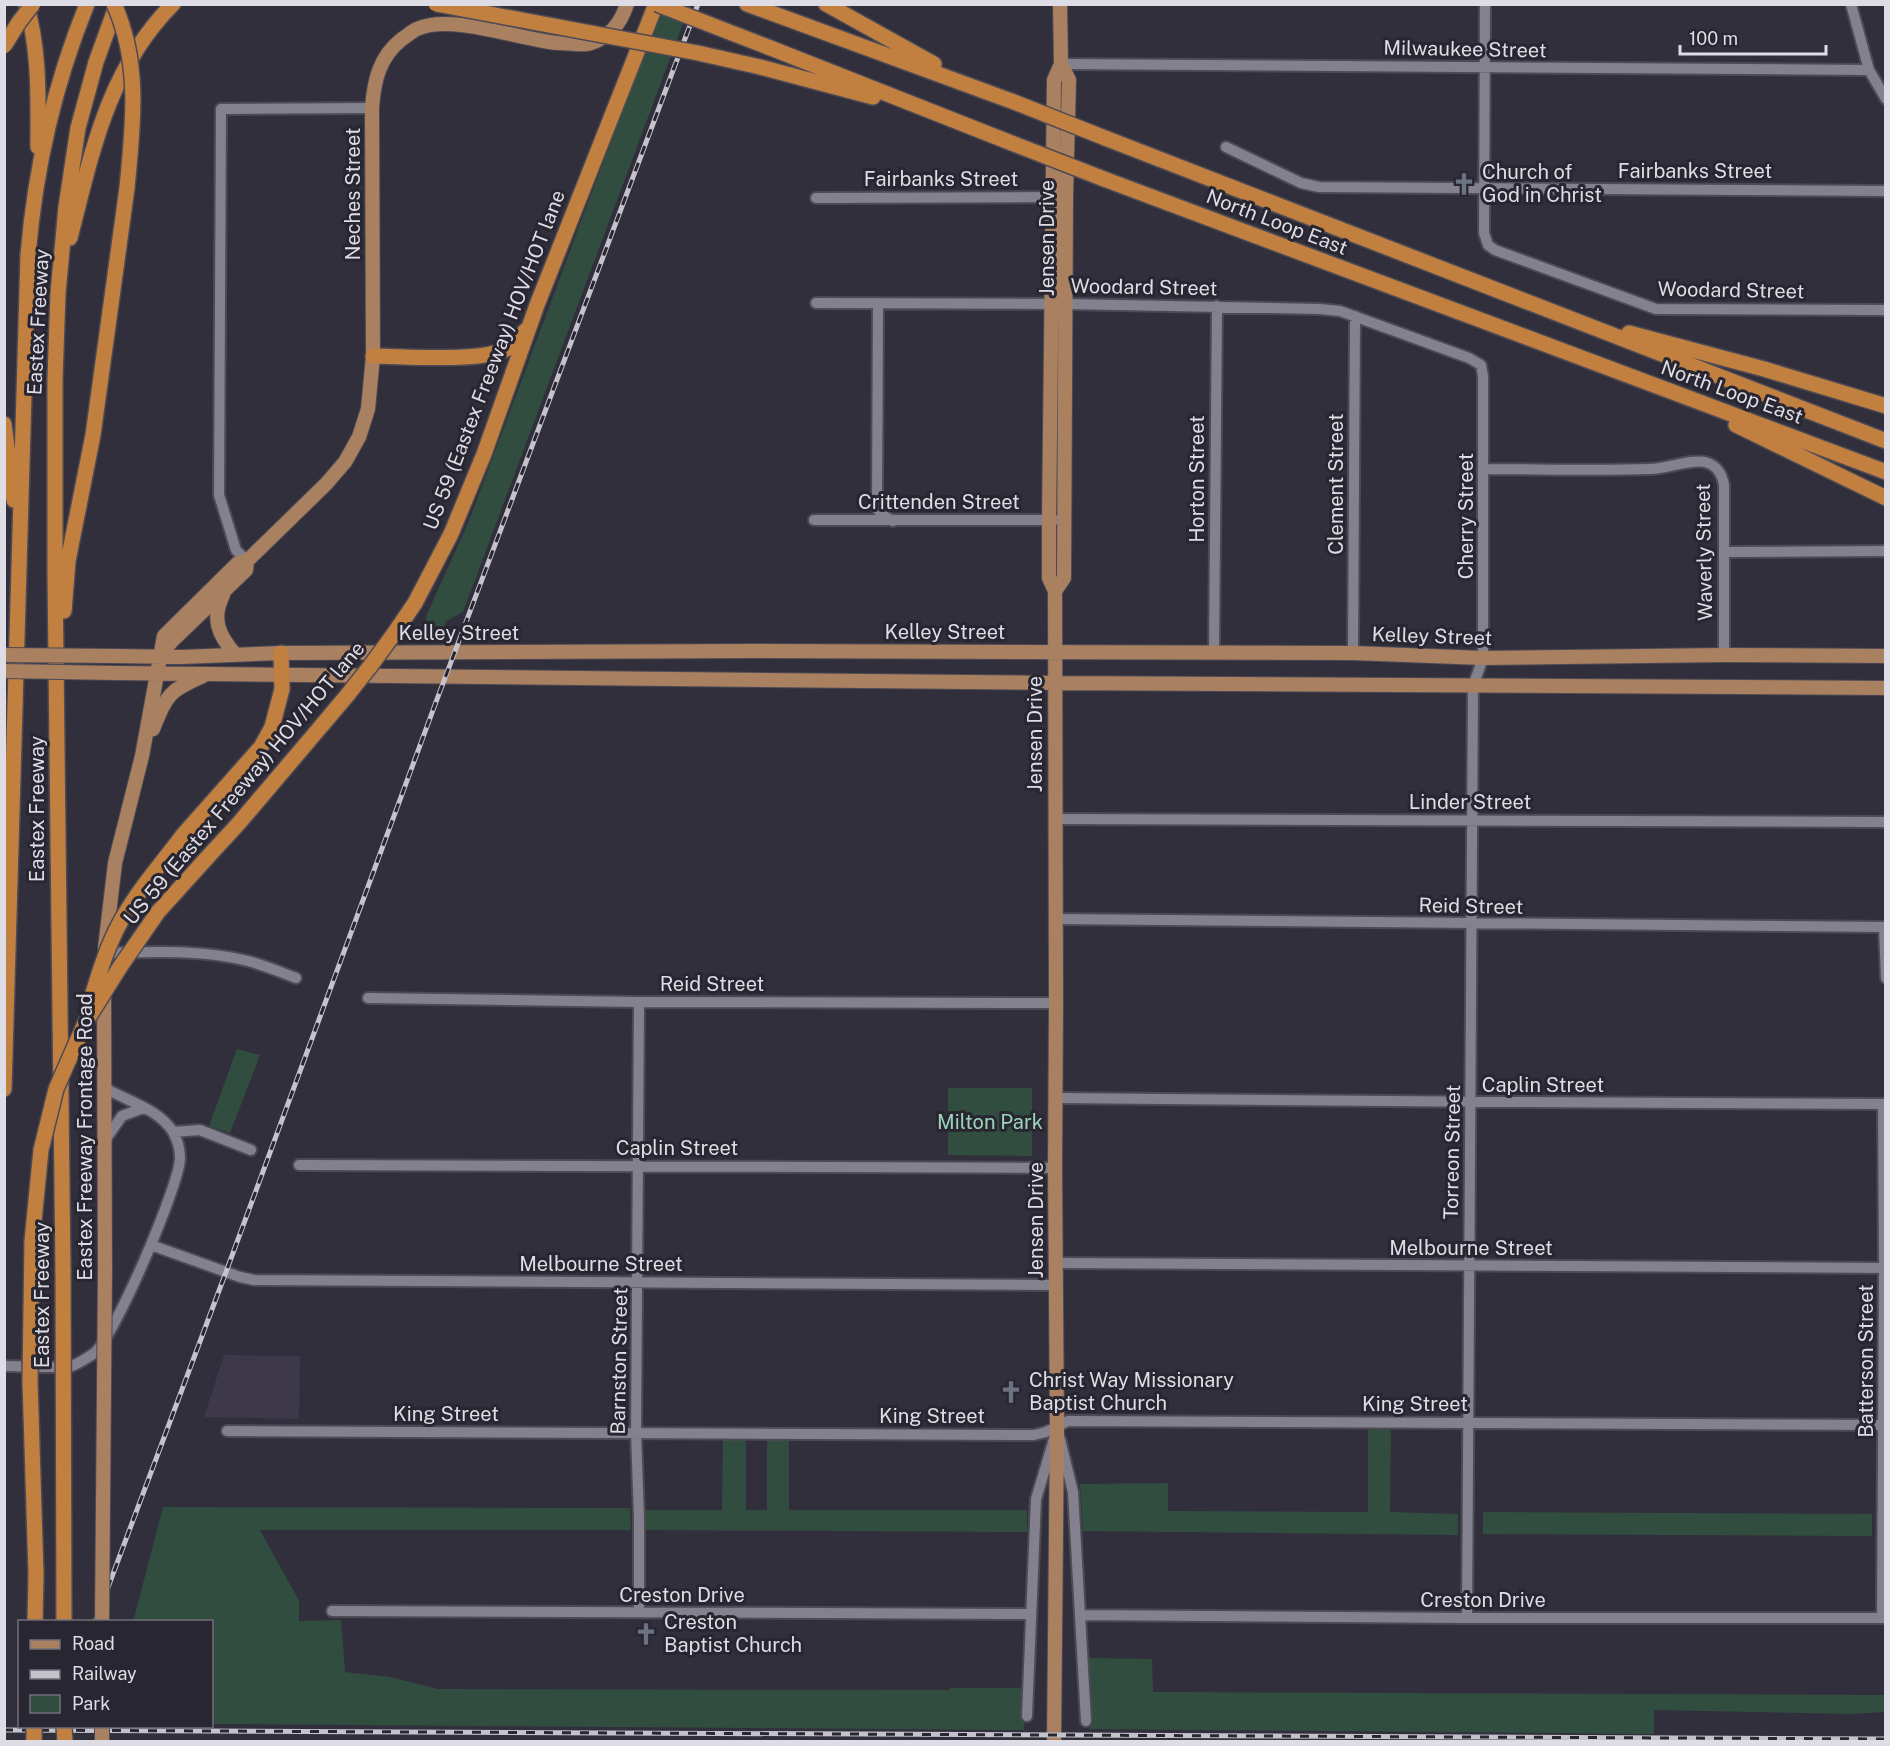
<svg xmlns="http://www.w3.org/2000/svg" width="1890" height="1746" viewBox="0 0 1890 1746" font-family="'Public Sans',sans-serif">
	<rect width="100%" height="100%" fill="#322f3c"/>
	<!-- built -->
	<path fill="#3d394b" d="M 224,1355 L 300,1356 L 299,1419 L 204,1417 Z"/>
	<!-- green -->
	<path fill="#314d40" d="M 662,5 L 690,5 L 463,612 L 446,621 L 444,627 L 428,624 L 426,621 L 427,614 L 469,521 Z
		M 237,1049 L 260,1055 L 230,1133 L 209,1126 Z
		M 948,1088 L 1032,1088 L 1032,1156 L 948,1155 Z
		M 1368,1427 L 1391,1427 L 1390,1512 L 1458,1514 L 1458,1535 L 1083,1531 L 1080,1484 L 1168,1483 L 1168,1511 L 1368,1512 Z
		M 723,1438 L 746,1438 L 746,1510 L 767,1510 L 767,1439 L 789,1439 L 789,1510 L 1027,1510 L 1027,1532 L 643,1530 L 643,1510 L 722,1510 Z
		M 163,1507 L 630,1508 L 631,1530 L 260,1530 L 299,1601 L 299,1621 L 341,1620 L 345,1672 L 390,1677 L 438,1689 L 949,1690 L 950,1688 L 1025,1688 L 1024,1730 L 212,1724 L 212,1622 L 133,1622 Z
		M 1483,1512 L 1872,1514 L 1872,1536 L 1483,1534 Z
		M 1088,1658 L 1152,1659 L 1153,1692 L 1885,1695 L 1885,1712 L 1853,1714 L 1654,1710 L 1654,1734 L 1090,1729 Z"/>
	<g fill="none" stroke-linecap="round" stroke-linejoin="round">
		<!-- minor casing -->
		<g stroke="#4d4a55" stroke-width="14">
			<path id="minor" d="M 1485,4 L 1484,233 L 1488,245 L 1495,250 L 1656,309 L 1886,310
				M 1851,4 L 1869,70 L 1886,99
				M 1061,64 L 1869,70
				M 1226,147 L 1301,183 L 1319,187 L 1886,191
				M 816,198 L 1060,197
				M 816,303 L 1066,304 L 1319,309 L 1340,311 L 1469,358 L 1481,365 L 1483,376 L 1483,658 L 1473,686 L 1467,1618
				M 878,304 L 877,508 L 882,515 L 893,521
				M 1484,469 C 1539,469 1595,471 1650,469 C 1667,469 1690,459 1705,462 C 1717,465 1722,474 1724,485 L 1724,655
				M 814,520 L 1055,520
				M 1724,552 L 1886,551
				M 247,561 L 236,550 L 219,495 L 221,109 L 372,108
				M 1214,652 L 1217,306
				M 1353,653 L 1355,316
				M 1055,819 L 1886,822
				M 1056,919 L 1886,927
				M 1884,927 L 1886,978
				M 105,953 C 152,952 201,949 248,961 C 264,965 280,972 296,978
				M 368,998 L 639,1002 L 1056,1003
				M 1056,1098 C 1333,1101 1609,1103 1886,1104
				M 173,1132 L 200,1130 L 251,1150
				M 105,1140 L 122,1116 L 143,1108
				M 299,1165 L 1055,1168
				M 151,1245 L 240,1277 L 254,1280 L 1056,1285
				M 1055,1263 L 1886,1268
				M 4,1366 C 20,1366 35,1367 50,1367 C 56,1367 63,1368 69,1367 C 76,1365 87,1358 93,1354 C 113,1341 180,1184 180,1158 C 180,1150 177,1139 173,1132 C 159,1109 127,1101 105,1088
				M 227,1431 L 1034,1435 L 1046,1432 L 1068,1421 L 1886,1425
				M 1060,1439 L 1073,1492 L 1086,1721
				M 332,1611 L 1031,1614
				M 639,1612 L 639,1518 L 636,1433 L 639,1002
				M 1080,1615 L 1467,1618 L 1886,1618
				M 1882,1618 L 1884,1268 L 1883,1104
				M 1027,1716 L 1036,1499 L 1054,1439"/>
		</g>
		<!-- major casing -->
		<g stroke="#4d4a55" stroke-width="16">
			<path id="major" d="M 1055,591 L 1064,578 L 1066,197 L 1069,80 L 1061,64 L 1060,4
				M 223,595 C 211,619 219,636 235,654
				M 160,655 L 172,641 L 246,570 L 247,561
				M 115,656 L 181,657 L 281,653 L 752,651 L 1353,653 L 1483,658 L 1724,655 L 1886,656
				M 115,673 L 1055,683 L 1886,688
				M 153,729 C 167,695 168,691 203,676
				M 105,948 L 115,863 L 142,756 L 164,636 L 238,563 L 247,561 L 326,484 L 345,462 L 359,437 L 368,409 L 373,356 L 372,108 C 374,81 379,57 402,39 C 407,36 412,31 417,29 C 451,13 521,40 558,43 C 568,43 582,46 591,43 C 610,37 621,23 627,4
				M 104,988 L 105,1271
				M 1054,1742 L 1057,1427 L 1055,1168 L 1056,1003 L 1055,591 L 1049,578 L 1049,520 L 1054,80 L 1061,64"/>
		</g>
		<!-- highway casing -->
		<g stroke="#4d4a55" stroke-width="18">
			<path id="highway" d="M 26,4 C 40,50 38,100 38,147
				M 747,4 L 1014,102
				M 826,4 L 934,64
				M 768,47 L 1014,144
				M 760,67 L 873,97
				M 1105,138 L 1886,441
				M 1104,179 L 1886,472
				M 70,238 C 92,152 108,69 173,4
				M 1629,333 L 1764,369 L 1886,406
				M 373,356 C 405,356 483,363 508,348 C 515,344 520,337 525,331
				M 4,424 L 14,500
				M 1736,425 L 1886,498
				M 415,603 L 451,534 L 484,454 L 537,305 L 656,4
				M 64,611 L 68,561 L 93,435 L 127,188
				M 183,835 L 261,747 L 272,727 L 282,689 L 281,653
				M 205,860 L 239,823 L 323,724
				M 4,1089 L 28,255 C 35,171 55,83 87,4
				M 63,1272 L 55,574 L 55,379 L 58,293 L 66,207 L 78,128 L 96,62 L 117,4"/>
		</g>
		<!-- minor -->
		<use href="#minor" stroke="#84818f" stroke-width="10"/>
		<!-- major -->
		<use href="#major" stroke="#a98060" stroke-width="14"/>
		<!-- highway -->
		<use href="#highway" stroke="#c18040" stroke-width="15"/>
		<!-- rail casing -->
		<g stroke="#c4c2ca" stroke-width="5">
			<path id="rail" d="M 95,1622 L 226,1272 L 436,702 L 698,4
				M 4,1730 L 1886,1739"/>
		</g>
		<!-- rail -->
		<use href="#rail" stroke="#282631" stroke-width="3" stroke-dasharray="9" stroke-linecap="butt"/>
		<!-- major-bridge casing -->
		<g stroke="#4d4a55" stroke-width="16" stroke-linecap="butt">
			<path id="major-bridge" d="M 4,655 L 115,656
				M 4,671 L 115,673
				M 102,1622 L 105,1271
				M 102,1742 L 102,1726"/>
		</g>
		<!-- highway-bridge casing -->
		<g stroke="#4d4a55" stroke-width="18" stroke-linecap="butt">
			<path id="highway-bridge" d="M 114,4 C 141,64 133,125 127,188
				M 436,4 L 698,53 L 760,67
				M 657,4 L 768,47
				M 4,46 L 19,22 L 33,4
				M 1014,102 L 1105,138
				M 1014,144 L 1104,179
				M 323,724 C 358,684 386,647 415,603
				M 90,1003 C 98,976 107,946 121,921 C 138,890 162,863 183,835
				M 63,1272 L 64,1622
				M 35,1622 L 36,1574 L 30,1381 L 32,1241 L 41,1150 L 56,1089 L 85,1023 L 120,967 L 158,912 L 205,860
				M 64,1726 L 65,1742
				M 34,1742 L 34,1726"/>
		</g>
		<!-- major-bridge -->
		<use href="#major-bridge" stroke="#a98060" stroke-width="14"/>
		<!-- highway-bridge -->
		<use href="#highway-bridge" stroke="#c18040" stroke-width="15"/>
	</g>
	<!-- icons -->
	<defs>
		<g id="church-bare" transform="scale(1.8)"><path d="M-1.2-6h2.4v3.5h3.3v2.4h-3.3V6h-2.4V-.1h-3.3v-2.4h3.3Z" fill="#6b7280" stroke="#282631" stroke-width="2.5" paint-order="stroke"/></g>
	</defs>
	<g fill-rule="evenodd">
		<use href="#church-bare" x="1464" y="184"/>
		<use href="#church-bare" x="1011" y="1392"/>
		<use href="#church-bare" x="646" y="1634"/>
	</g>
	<g text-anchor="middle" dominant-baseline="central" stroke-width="6" stroke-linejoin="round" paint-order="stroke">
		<!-- street labels -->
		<g font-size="20" fill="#dedce4" stroke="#282631">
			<text transform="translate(1465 49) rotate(1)">Milwaukee Street</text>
			<text x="1695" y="171">Fairbanks Street</text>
			<text x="941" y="179">Fairbanks Street</text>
			<text transform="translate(353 194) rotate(-90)">Neches Street</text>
			<text transform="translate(1277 222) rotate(21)">North Loop East</text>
			<text transform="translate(1047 238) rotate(-90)">Jensen Drive</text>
			<text transform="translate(1144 287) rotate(1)">Woodard Street</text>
			<text transform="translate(1731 290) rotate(1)">Woodard Street</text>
			<text transform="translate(38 322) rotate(-87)">Eastex Freeway</text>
			<text transform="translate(494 360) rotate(-69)">US 59 (Eastex Freeway) HOV/HOT lane</text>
			<text transform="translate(1732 392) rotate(20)">North Loop East</text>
			<text transform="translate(1197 479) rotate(-90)">Horton Street</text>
			<text transform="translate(1336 484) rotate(-90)">Clement Street</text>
			<text x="939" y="502">Crittenden Street</text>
			<text transform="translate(1466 516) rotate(-90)">Cherry Street</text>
			<text transform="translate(1704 552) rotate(-91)">Waverly Street</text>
			<text x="945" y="632">Kelley Street</text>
			<text x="459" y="633">Kelley Street</text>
			<text transform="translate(1432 636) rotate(2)">Kelley Street</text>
			<text transform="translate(1035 734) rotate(-90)">Jensen Drive</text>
			<text transform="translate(244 783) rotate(-50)">US 59 (Eastex Freeway) HOV/HOT lane</text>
			<text x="1470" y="802">Linder Street</text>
			<text transform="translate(37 809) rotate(-90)">Eastex Freeway</text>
			<text transform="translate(1471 906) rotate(1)">Reid Street</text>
			<text x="712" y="984">Reid Street</text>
			<text x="1543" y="1085">Caplin Street</text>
			<text transform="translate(85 1137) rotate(-90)">Eastex Freeway Frontage Road</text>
			<text x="677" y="1148">Caplin Street</text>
			<text transform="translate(1452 1152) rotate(-89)">Torreon Street</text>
			<text transform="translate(1036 1220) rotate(-90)">Jensen Drive</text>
			<text x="1471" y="1248">Melbourne Street</text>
			<text x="601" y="1264">Melbourne Street</text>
			<text transform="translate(42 1295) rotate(-90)">Eastex Freeway</text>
			<text transform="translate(619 1361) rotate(-89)">Barnston Street</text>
			<text transform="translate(1866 1361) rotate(-90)">Batterson Street</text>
			<text x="1415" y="1404">King Street</text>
			<text x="446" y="1414">King Street</text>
			<text x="932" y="1416">King Street</text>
			<text x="682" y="1595">Creston Drive</text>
			<text x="1483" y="1600">Creston Drive</text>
		</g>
		<!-- poi labels -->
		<g font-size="20" fill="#dedce4" stroke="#282631" text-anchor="start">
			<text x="1482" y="172">Church of<tspan x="1482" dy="23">God in Christ</tspan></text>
			<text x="1029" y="1380">Christ Way Missionary<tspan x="1029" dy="23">Baptist Church</tspan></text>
			<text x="664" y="1622">Creston<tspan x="664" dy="23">Baptist Church</tspan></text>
		</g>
		<!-- park labels -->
		<g font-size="20" fill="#9bd4ba" stroke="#282631">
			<text x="990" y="1122">Milton Park</text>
		</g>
	</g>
	<!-- border -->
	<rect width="1890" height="1746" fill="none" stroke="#dedce4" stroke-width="12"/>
	<!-- legend -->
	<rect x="18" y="1620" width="195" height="108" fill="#282631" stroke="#716f79" stroke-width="1.5"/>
	<rect x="30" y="1640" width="30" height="9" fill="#a98060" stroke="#716f79" stroke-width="1.5"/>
	<text x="72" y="1650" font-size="18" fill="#dedce4">Road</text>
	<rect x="30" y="1670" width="30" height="9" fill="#c4c2ca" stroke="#716f79" stroke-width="1.5"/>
	<text x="72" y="1680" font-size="18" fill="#dedce4">Railway</text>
	<rect x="30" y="1695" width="30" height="18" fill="#314d40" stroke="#716f79" stroke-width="1.5"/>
	<text x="72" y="1710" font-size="18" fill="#dedce4">Park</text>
	<!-- scale -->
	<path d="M1680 45v9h146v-9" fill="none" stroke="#dedce4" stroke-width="3"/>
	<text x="1689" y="45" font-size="18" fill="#dedce4" stroke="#282631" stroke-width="4.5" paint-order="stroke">100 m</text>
</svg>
